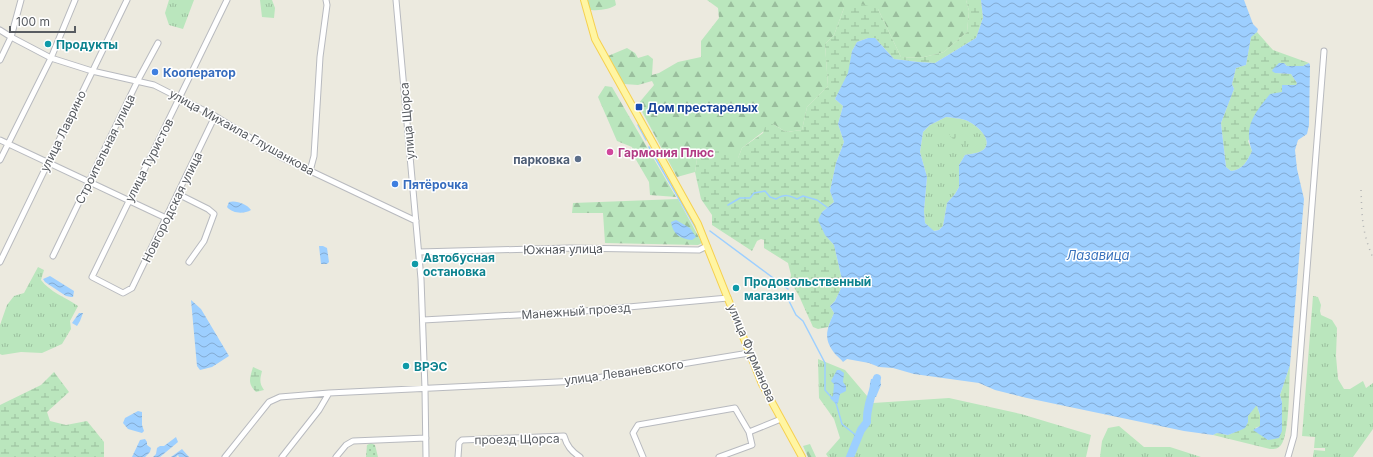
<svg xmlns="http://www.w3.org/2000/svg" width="1373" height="457" viewBox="0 0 1373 457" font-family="Inter,sans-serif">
	<defs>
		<pattern id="grass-tufts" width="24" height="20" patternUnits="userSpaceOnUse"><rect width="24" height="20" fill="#bae6bd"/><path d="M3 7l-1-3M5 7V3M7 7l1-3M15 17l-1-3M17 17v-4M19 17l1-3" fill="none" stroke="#9abe9d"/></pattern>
		<pattern id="forest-firs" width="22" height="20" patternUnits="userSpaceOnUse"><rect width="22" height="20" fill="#bae6bd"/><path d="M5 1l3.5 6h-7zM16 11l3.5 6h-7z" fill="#9abe9d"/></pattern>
		<pattern id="wetland-marsh" width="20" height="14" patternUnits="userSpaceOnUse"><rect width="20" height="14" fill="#bae6bd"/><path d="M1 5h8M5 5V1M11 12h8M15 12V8" fill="none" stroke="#9abe9d"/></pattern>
		<pattern id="garden-dots" width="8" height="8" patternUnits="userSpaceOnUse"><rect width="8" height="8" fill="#bae6bd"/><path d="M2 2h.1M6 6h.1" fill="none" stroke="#9abe9d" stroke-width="1.8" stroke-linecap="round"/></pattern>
		<pattern id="water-waves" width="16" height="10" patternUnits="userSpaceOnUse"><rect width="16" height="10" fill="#9dcfff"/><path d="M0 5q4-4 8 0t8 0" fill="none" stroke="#83abd2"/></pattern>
	</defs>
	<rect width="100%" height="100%" fill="#eceadf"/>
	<!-- grass -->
	<path fill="url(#grass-tufts)" d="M 169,0 L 194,0 L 183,29 L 169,25 L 165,13 Z
		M 260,0 L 272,0 L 275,8 L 274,18 L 262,17 Z
		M 946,117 C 952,118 959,118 965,120 C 975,123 995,140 983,150 C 979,153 971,154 965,155 L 959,165 L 959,187 L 955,194 L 947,203 L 943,226 L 939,230 L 933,231 L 925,223 L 924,211 L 927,177 L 920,152 L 923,132 L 930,125 Z
		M 38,267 L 44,270 L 41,280 C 50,292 65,297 78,306 L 70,321 L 71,329 L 62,344 L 42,353 L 21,352 L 2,355 L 0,354 L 0,325 L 7,305 L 14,296 L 24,293 Z
		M 1313,296 L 1318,297 L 1321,305 L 1320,311 L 1321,315 L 1332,320 L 1337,328 L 1336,356 L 1338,379 L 1344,389 L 1350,389 L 1363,381 L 1366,388 L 1373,383 L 1373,429 L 1353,457 L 1313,457 L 1314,450 L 1325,451 L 1325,448 L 1314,448 L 1315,437 L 1302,436 Z
		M 818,359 L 845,370 L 873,403 L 949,398 L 1021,414 L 1091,435 L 1086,457 L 828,457 L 826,454 L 840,438 L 834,419 L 819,398 Z
		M 1119,426 L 1144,447 L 1170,447 L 1201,457 L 1100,457 L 1102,441 L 1108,428 Z"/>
	<!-- forest -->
	<path fill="url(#forest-firs)" d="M 586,0 L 615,0 L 616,5 C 611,9 595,12 588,9 Z
		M 707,0 L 966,0 L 969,11 L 967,32 L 944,52 L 920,58 L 901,57 L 878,9 L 844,8 L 834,35 L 825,44 L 828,86 L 807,107 L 802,130 L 786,132 L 773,124 L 742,148 L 738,158 L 697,159 L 695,172 L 677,177 L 638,104 L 654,85 L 652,81 L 638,85 L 624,84 L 608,56 L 627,48 L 635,53 L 638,58 L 648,55 L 653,59 L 652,75 L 659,73 L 678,62 L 701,57 L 701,41 L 719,18 L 718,8 Z
		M 605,86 L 612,87 L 676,197 L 650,195 L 649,182 L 635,158 L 632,147 L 617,141 L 598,97 Z
		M 678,199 L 702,243 L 698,245 L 605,243 L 603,213 L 572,213 L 573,203 Z
		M 810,444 L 816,457 L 808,457 L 803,446 Z"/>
	<!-- wetland -->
	<path fill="url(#wetland-marsh)" d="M 966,0 L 981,0 L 983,18 L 976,38 L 935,63 L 918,62 L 894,59 L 875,38 L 868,38 L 857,42 L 852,51 L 849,73 L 835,99 L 843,106 L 838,124 L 844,142 L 836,163 L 830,191 L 834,202 L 822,212 L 825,235 L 834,245 L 843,284 L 835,301 L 830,306 L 834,313 L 828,327 L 818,329 L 813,327 L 799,296 L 790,280 L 791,275 L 788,263 L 764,248 L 764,240 L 761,239 L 757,241 L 752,251 L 712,225 L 712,215 L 701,199 L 695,172 L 697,159 L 719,150 L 730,152 L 733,158 L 738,158 L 742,148 L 763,133 L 766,124 L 773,124 L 786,132 L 802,130 L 807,107 L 828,86 L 825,44 L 834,35 L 844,8 L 859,3 L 878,9 L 901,57 L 920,58 L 944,52 L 967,32 L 969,11 Z
		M 1257,32 L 1273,50 L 1309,63 L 1303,66 L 1287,66 L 1284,63 L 1275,73 L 1291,74 L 1297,83 L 1296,85 L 1282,92 L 1248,141 L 1252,151 C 1247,161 1243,170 1231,171 L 1226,167 L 1221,123 L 1234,89 L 1232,84 L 1236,68 L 1246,65 L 1251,36 Z
		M 952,132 L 959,132 L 967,136 L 968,140 L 967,143 L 962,145 L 958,144 L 961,138 L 959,136 L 956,136 L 955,139 L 954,140 L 950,136 L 950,134 Z
		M 1290,365 C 1289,381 1290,434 1281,445 C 1278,449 1275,449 1270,449 L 1213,435 L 1217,433 L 1228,435 L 1244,428 L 1248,422 L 1248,416 L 1255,406 L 1257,406 L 1260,415 L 1260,426 L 1255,428 L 1268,440 L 1282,402 L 1280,395 Z
		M 253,367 L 262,371 C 260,379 259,383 264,390 L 256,392 C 247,383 250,378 253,367 Z
		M 54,372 L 69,392 L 47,412 L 50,421 L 66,425 L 87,421 L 104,442 L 104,457 L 0,457 L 0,405 L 41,385 Z"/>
	<!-- garden -->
	<path fill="url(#garden-dots)" d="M 371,443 L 375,445 L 378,457 L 366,457 L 367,445 Z"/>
	<!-- water -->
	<path fill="url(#water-waves)" fill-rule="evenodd" d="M 981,0 L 1244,0 L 1253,24 L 1258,29 L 1257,32 L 1251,37 L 1246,65 L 1236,68 L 1232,84 L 1234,89 L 1221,123 L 1226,167 L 1231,171 C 1243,170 1247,161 1252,151 C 1243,126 1255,113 1270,94 L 1282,92 L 1282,85 L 1296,85 L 1297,83 L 1291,74 L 1275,73 L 1272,71 L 1273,69 L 1279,63 L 1284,63 L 1287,66 L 1303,66 L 1309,63 L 1310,65 L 1309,125 L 1307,134 L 1298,140 L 1295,150 L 1297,169 L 1304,199 L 1290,365 L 1280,395 L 1282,402 L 1282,431 L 1279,438 L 1268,440 L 1253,430 L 1260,426 L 1260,415 L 1257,406 L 1256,406 L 1248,416 L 1248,422 L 1245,428 L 1241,430 L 1228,435 L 1217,433 L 1213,435 L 1184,431 L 1027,398 L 995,390 L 979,383 L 914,374 L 893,368 L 879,367 L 869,363 L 847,359 L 843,362 C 841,359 838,357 836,355 C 822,339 827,329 834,313 L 830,306 L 835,301 L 843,284 L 834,245 L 825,235 L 818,220 L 822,212 L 834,202 L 830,191 L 836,163 L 844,142 L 838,124 L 843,106 L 835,99 L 848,73 L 852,51 L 857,42 L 868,38 L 875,38 L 894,59 L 918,62 L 935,63 L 976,38 L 983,18 ZM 946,117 C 952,118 959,118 965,120 C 975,123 995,140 983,150 C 979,153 971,154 965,155 L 959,165 L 959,187 L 955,194 L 947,203 L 943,226 L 939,230 L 934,231 L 925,223 L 924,211 L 927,177 L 920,152 L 923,132 L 930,125 Z
		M 229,202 C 236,200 247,204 251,210 C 244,214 233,214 227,207 Z
		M 676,220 L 690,228 L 696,237 L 692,240 C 681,239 673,235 671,222 Z
		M 319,246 L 323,246 L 327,248 L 329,262 L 327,264 L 321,264 Z
		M 50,276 L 74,291 L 73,297 L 71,297 L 66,296 L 45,282 L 43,279 Z
		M 191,300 L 201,309 L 229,356 L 212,367 L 200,370 L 197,366 Z
		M 79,313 L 83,313 L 80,321 L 77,326 L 72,323 Z
		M 837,370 L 840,370 L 844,373 L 843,382 L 846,386 L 846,391 L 840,394 L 838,403 L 836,404 L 830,398 L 833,396 L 834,384 L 831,381 Z
		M 880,378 L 881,385 L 876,397 L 869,397 C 870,391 869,385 871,379 Z
		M 138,411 L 142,412 L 142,425 L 144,431 L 142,433 L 128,429 L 123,423 L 125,418 Z
		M 176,437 L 178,442 L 160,457 L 153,457 L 156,454 L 157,448 L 160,446 L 164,446 Z
		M 145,439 L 147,442 L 147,445 L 151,448 L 150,452 L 145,457 L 132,457 L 140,440 Z
		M 182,449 L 189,457 L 179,457 L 178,455 L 176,457 L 171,457 Z"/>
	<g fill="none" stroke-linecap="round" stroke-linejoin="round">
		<!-- stream -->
		<path stroke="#9dcfff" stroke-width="1.5" d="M 638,125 L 646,140
			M 649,147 L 697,230
			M 728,205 L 740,198 L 750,198 L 754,193 L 765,191 L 770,197 L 776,199 C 785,194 789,195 797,199 L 803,196 L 817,200 L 828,208
			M 710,231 L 788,289
			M 789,301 L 796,315 L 803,321 L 825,363 L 825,390 L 832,398
			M 836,403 L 842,424 L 858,437"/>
		<!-- river -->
		<path stroke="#9dcfff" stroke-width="8" d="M 850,457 L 861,430 L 867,422 C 866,408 873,391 877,378"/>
		<!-- minor casing -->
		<g stroke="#b8babf" stroke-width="7">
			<path id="minor" d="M 396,0 L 421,279 L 425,389 L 426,457
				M 0,30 L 11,37 L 51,58 L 92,71 L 154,85 L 215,116 L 281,157 L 416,221
				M 0,60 L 11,37 L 21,0
				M 215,116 L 132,288 L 123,293 L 92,277 L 227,0
				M 0,140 L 166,218
				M 0,160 L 51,58 L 75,0
				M 310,171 L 314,156 L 320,57 L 327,5 L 326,0
				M 178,194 L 208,209 L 214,214 L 204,241 L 189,262
				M 419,252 L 569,248 L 699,250 L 707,246
				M 53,256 L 138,80 L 158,43
				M 0,262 L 127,0
				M 423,320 L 573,312 L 728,298
				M 749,432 L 781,419
				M 225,457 L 269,402 L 280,397 L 329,393
				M 282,457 L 319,410 L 329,393 L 578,381 L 749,353
				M 336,457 L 346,445 L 353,441 L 426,438
				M 458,457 L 459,443 L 462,440 L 564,436 C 567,446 571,451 580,457
				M 643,457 L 633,433 L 638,425 L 735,408 L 749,432 L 752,445 L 719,457
				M 1288,457 L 1294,436 L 1324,51"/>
		</g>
		<!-- major casing -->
		<g stroke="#f6d04f" stroke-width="8">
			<path id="major" d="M 584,0 L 595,39 L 698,224 L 762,384 L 802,457"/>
		</g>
		<!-- minor -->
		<use href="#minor" stroke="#fff" stroke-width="5"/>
		<!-- major -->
		<use href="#major" stroke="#fff5a2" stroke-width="6"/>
		<!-- rail -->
		<path stroke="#b3b4b4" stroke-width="1.5" stroke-dasharray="1 5" stroke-linecap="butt" d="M 1361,190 C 1362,218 1362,232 1373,258"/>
	</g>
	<!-- markers -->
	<g fill="#0f9aa8" stroke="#fff" stroke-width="1.5">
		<circle cx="48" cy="44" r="4"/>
		<circle cx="415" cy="264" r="4"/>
		<circle cx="736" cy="288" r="4"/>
		<circle cx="406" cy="366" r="4"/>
	</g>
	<g fill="#3f7fe0" stroke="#fff" stroke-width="1.5">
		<circle cx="155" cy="72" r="4"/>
		<circle cx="395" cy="184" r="4"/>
	</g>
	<rect fill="#1a4fb4" stroke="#fff" stroke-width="1.5" x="635" y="103" width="8" height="8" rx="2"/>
	<circle fill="#d1479c" stroke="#fff" stroke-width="1.5" cx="610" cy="152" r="4"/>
	<circle fill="#5c6f8a" stroke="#fff" stroke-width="1.5" cx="578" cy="159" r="4"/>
	<g text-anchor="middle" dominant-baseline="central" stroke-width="3" stroke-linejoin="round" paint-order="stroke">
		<!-- culture labels -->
		<g font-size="12" font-weight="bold" fill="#0d838f" stroke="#fff" text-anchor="start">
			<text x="56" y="44">Продукты</text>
			<text x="423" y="257">Автобусная<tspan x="423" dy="14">остановка</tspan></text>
			<text x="744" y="281">Продовольственный<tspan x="744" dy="14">магазин</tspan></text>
			<text x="414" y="366">ВРЭС</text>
		</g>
		<!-- shop labels -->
		<g font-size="12" font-weight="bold" fill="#366cbe" stroke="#fff" text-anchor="start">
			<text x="163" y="72">Кооператор</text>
			<text x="403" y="184">Пятёрочка</text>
		</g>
		<!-- transit labels -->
		<g font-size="12" font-weight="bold" fill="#164399" stroke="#fff" text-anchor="start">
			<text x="647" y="107">Дом престарелых</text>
		</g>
		<!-- street labels -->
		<g font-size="12" fill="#585c61" stroke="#fff">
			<text transform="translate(407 121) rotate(-95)">улица Щорса</text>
			<text transform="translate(63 131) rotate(-64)">улица Лаврино</text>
			<text transform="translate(242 132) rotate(29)">улица Михаила Глушанкова</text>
			<text transform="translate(105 149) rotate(-64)">Строительная улица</text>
			<text transform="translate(149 160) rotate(-63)">улица Туристов</text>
			<text transform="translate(172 207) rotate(-64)">Новгородская улица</text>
			<text transform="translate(563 249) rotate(-1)">Южная улица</text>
			<text transform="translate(576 311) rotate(-4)">Манежный проезд</text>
			<text transform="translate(752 353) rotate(67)">улица Фурманова</text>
			<text transform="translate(624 372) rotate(-8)">улица Леваневского</text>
			<text transform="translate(517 439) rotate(-1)">проезд Щорса</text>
		</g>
		<!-- hotel labels -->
		<g font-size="12" font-weight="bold" fill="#b23c85" stroke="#fff" text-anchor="start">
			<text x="618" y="152">Гармония Плюс</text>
		</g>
		<!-- service labels -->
		<g font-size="12" font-weight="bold" fill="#4e5e75" stroke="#fff" text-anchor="end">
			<text x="570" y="159">парковка</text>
		</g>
		<!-- water labels -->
		<g font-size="13" font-style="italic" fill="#3a73bd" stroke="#fff">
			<text x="1098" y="255">Лазавица</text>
		</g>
	</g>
	<!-- scale -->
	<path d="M10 26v6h65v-6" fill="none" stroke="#585c61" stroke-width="2"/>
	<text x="16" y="26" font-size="12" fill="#585c61" stroke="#ffffff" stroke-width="3" paint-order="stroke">100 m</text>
</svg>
